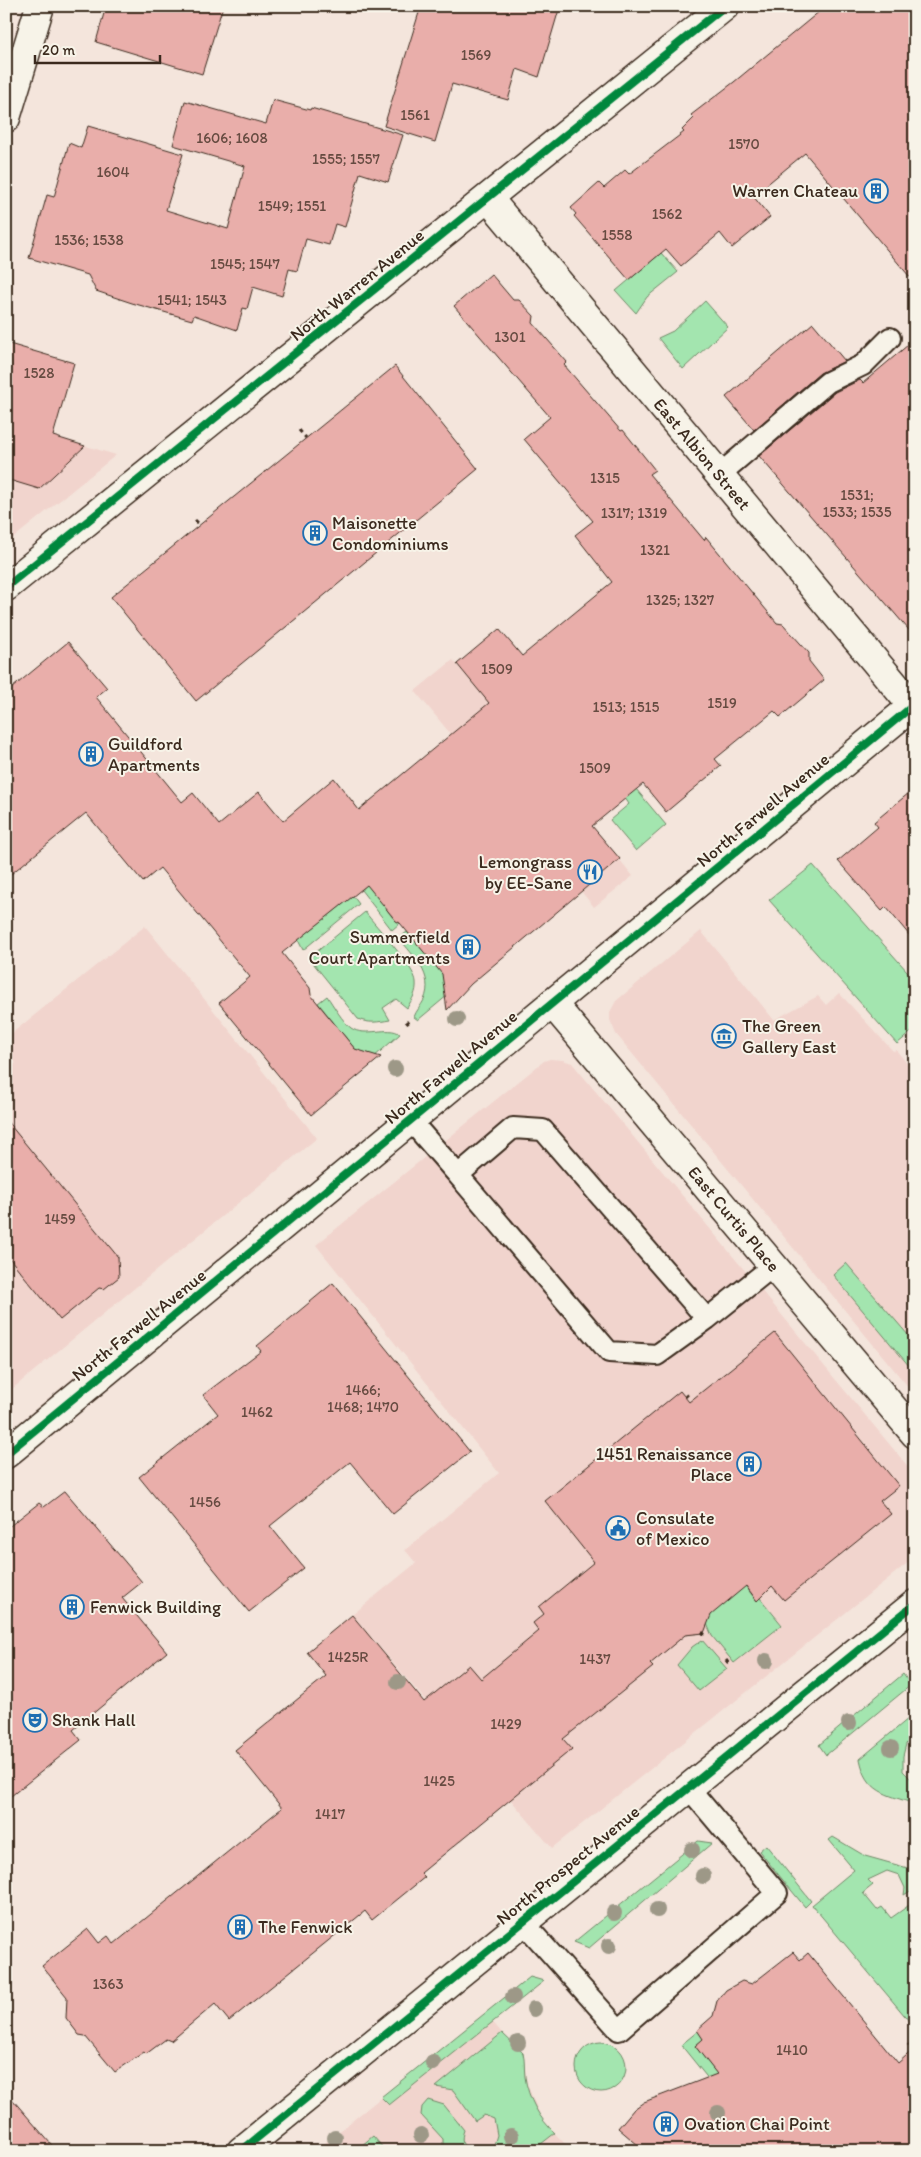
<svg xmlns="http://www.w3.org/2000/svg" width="921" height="2157" viewBox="0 0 921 2157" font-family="Itim,sans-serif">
	<rect width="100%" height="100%" fill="#f4e5dc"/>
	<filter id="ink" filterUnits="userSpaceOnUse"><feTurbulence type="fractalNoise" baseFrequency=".02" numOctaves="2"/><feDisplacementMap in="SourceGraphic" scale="10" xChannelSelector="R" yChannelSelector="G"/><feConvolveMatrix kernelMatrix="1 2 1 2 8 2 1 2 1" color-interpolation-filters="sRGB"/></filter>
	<g filter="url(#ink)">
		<!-- built -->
		<path fill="#f1d4cd" d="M 6,422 L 116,455 L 6,544 Z
			M 453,660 L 511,727 L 633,876 L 594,907 L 415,691 Z
			M 145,926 L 317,1138 L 6,1394 L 6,1071 L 16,1063 L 6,1051 L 6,1038 Z
			M 701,931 L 774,1020 L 818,996 L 826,1005 L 839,993 L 893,1051 L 896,1050 L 915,1073 L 915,1395 L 616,1034 L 610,1020 L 610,1012 L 616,1001 Z
			M 550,1059 L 563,1060 L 572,1063 L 915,1475 L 915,1557 L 552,1848 L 352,1615 L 416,1563 L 405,1550 L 499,1473 L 316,1245 L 544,1061 Z
			M 485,2013 L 502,2033 L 523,2053 L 527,2084 L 542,2120 L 572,2151 L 315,2151 Z"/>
		<!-- green -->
		<path fill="#a3e5af" stroke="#6f8866" d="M 661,253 L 678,272 L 647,297 L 636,313 L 616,291 Z
			M 705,301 L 728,327 L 683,369 L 658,338 L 673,331 Z
			M 636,789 L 666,825 L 636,851 L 610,820 L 629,804 L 625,798 Z
			M 813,865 L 915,980 L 915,1029 L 897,1044 L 769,900 Z
			M 372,881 C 379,893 388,918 400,923 L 392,930 L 361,890 Z
			M 353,896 L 359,904 L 303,950 L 298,940 Z
			M 365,912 C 375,925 416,969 416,982 C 417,993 412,999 407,1008 L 396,999 L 383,1008 L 390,1020 C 378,1022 369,1024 358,1019 L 309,958 Z
			M 407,932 L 444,975 L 448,995 L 418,1020 L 414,1017 C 416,1011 421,1006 424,1000 C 435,975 413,956 399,938 Z
			M 327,996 C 333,1005 343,1022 351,1028 C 365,1038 389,1025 400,1034 L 373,1058 L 355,1049 L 318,1003 Z
			M 846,1263 L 915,1343 L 915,1373 L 833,1275 Z
			M 743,1583 L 756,1600 L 760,1598 L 782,1625 L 734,1663 L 712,1636 L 705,1619 Z
			M 702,1640 L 727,1669 L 699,1691 L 677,1665 L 692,1647 Z
			M 903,1674 L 911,1685 L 826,1755 L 819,1745 Z
			M 915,1713 L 915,1734 L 906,1744 L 903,1756 L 903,1771 L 915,1783 L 915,1804 C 886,1794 867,1793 860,1759 Z
			M 833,1837 L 865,1856 L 915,1870 L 915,1888 L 904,1895 L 905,1888 L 899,1875 L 887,1871 L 868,1880 L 873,1885 L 863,1893 L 877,1910 L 882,1907 L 891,1918 L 915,1901 L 915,2028 L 812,1905 L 854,1870 L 829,1840 Z
			M 698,1841 L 712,1843 L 589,1948 L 574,1942 Z
			M 766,1845 L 811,1901 L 805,1907 L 759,1851 Z
			M 530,1977 L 544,1981 L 389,2105 L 381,2097 Z
			M 698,2031 L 704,2039 L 695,2046 L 768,2136 L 760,2143 L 681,2045 Z
			M 502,2033 L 523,2053 C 525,2061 524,2069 525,2077 C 528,2098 540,2120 555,2133 L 532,2151 L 492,2151 L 497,2135 L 494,2119 L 484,2115 L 475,2121 L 453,2090 L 436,2087 Z
			M576 2067a25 25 0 1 1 50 0a25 25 0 1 1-50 0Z
			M 428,2100 L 444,2105 L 464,2130 C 461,2139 461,2145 470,2151 L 446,2151 L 443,2147 L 443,2139 L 421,2115 L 422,2107 Z
			M 373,2136 L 386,2151 L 355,2151 Z"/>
		<!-- building -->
		<path fill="#e9aeaa" stroke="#3b2a1e" d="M 106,6 L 223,6 L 202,74 L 96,42 Z
			M 421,6 L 560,6 L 539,77 L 517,69 L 508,100 L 452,84 L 435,142 L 384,126 Z
			M 826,6 L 915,6 L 915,283 L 805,153 L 753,196 L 770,217 L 732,248 L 720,233 L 681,266 L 666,249 L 629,280 L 574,216 L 576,214 L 571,208 L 599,183 L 604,188 L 625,170 L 629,174 L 684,132 L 682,130 L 694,118 L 691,115 L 734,82 Z
			M 273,100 L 310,110 L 311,108 L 403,135 L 388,182 L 360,173 L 345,227 L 335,224 L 329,245 L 306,239 L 297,271 L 289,269 L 282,296 L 253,287 L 247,309 L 243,308 L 237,330 L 194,315 L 192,320 L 132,303 L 96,291 L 88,275 L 29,258 L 47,195 L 54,197 L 69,143 L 81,148 L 88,126 L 183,154 L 166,210 L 228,229 L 245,166 L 173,145 L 185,101 L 266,124 Z
			M 491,274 L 513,300 L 519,300 L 534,316 L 533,323 L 567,362 L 564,365 L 621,431 L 623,430 L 655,470 L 649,474 L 704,540 L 706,537 L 777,623 L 783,624 L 809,653 L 809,661 L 824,680 L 780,717 L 774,711 L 715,759 L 721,766 L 666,812 L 643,784 L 592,826 L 620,859 L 471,984 L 447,1010 L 442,974 L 400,923 L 396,921 L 367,885 L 282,953 L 310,988 L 311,995 L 355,1049 L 381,1057 L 311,1115 L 219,1003 L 250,977 L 160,868 L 143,882 L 86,813 L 6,878 L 6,693 L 68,642 L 107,688 L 96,697 L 182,802 L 193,793 L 219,825 L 259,792 L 283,821 L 334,778 L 359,810 L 489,703 L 457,664 L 499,629 L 522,656 L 612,582 L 575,535 L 593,521 L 524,439 L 550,417 L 454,306 Z
			M 813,323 L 845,361 L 820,373 L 754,430 L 726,397 Z
			M 915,339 L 915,637 L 759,456 L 835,392 L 860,380 L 863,383 Z
			M 6,343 L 74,363 L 53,436 L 85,446 L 39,489 L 6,479 Z
			M 395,366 L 478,469 L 196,701 L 111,597 Z
			M 915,788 L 915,942 L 886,907 L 882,911 L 838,861 L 878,827 L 874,822 Z
			M 6,1120 L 118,1257 L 119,1277 L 104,1289 L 99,1288 L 60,1320 L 6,1254 Z
			M 333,1283 L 470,1452 L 393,1514 L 350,1462 L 270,1526 L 304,1568 L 249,1612 L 139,1477 L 218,1414 L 203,1395 L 261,1351 L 257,1346 Z
			M 775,1333 L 899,1486 L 880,1501 L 891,1514 L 784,1600 L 772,1586 L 757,1601 L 746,1586 L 711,1615 L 704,1633 L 685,1635 L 650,1664 L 653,1667 L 563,1739 L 572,1749 L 421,1873 L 425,1877 L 372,1920 L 365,1911 L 229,2021 L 215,2004 L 171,2041 L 166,2039 L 146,2054 L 144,2052 L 115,2072 L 85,2036 L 79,2035 L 66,2018 L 67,1997 L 42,1966 L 88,1929 L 99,1943 L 108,1936 L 114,1944 L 282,1808 L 235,1750 L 326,1676 L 307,1652 L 352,1615 L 424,1702 L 469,1665 L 481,1679 L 539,1631 L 533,1623 L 544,1614 L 539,1607 L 594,1562 L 545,1501 L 680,1391 L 689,1402 Z
			M 65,1491 L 142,1582 L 122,1598 L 167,1652 L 73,1730 L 81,1740 L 6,1800 L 6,1529 L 39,1503 L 44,1507 Z
			M 793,1952 L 800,1960 L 808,1953 L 898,2063 L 915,2048 L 915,2151 L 645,2151 L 618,2128 L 634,2109 L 644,2102 L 717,2074 L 695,2046 L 703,2039 L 697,2030 L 713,2016 L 717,2001 L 726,1990 L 742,1981 L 752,1984 Z
			M 6,2092 L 57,2151 L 6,2151 Z"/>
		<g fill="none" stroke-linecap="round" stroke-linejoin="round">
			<!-- lane casing -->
			<g stroke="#3b2a1e" stroke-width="24">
				<path id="lane" d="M 719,475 L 828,382 L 863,365 L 890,338
					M 410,1120 L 458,1175
					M 707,1319 L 543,1130 L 513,1128 L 458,1175 L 609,1352 L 657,1355 L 707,1319 L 773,1266
					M 523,1922 L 619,2030 L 777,1893 L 688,1787"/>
			</g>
			<!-- street casing -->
			<g stroke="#3b2a1e" stroke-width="31">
				<path id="street" d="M 6,118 L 40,6
					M 489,199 L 915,709
					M 6,587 L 725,6
					M 552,1003 L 915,1434"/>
			</g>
			<!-- secondary casing -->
			<g stroke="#3b2a1e" stroke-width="31">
				<path id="secondary" d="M 6,1454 L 915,704
					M 241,2151 L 915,1604"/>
			</g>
			<!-- path -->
			<path stroke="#3b2a1e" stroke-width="3" stroke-dasharray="4 4" stroke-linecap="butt" d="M 299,430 L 306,438
				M 195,520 L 200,525
				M 406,1021 L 410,1026
				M 685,1397 L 688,1394
				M 702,1632 L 707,1637
				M 726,1660 L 729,1664
				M 908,2046 L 915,2040"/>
			<!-- lane -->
			<use href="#lane" stroke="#f7f3e8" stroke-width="20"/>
			<!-- street -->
			<use href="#street" stroke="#f7f3e8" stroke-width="28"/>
			<!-- secondary -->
			<use href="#secondary" stroke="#f7f3e8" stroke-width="28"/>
			<!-- cycleway casing -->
			<g stroke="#f7f3e8" stroke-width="11">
				<path id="cycleway" d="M 6,587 L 725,6
					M 6,1454 L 915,704
					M 241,2151 L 915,1604"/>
			</g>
			<!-- cycleway -->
			<use href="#cycleway" stroke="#00873e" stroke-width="8"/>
		</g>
		<!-- trees -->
		<g fill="#9d9887">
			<circle cx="457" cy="1019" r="8"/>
			<circle cx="395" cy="1069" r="8"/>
			<circle cx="766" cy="1661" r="8"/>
			<circle cx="398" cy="1682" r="8"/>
			<circle cx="849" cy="1723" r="8"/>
			<circle cx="891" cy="1748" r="8"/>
			<circle cx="692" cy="1850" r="8"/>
			<circle cx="703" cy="1876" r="8"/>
			<circle cx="657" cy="1910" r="8"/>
			<circle cx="614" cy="1913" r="8"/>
			<circle cx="609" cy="1946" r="8"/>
			<circle cx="513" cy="1997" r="8"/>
			<circle cx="534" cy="2009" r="8"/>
			<circle cx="518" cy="2043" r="8"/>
			<circle cx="433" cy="2063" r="8"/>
			<circle cx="718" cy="2113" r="8"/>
			<circle cx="421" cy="2135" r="8"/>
			<circle cx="511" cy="2136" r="8"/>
			<circle cx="335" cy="2138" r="8"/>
		</g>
	</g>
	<!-- icons -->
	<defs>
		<g id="building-ring" transform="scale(1.25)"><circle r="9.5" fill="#f7f3e8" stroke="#1f6fb2" stroke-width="1.5"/><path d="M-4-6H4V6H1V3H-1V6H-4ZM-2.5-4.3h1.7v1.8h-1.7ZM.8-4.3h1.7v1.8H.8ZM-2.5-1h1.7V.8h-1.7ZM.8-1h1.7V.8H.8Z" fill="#1f6fb2"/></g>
		<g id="restaurant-ring" transform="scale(1.25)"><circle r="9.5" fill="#f7f3e8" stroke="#1f6fb2" stroke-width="1.5"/><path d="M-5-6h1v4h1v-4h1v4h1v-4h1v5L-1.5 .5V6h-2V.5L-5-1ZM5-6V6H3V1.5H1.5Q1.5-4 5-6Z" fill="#1f6fb2"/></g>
		<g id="museum-ring" transform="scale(1.25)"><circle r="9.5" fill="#f7f3e8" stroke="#1f6fb2" stroke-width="1.5"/><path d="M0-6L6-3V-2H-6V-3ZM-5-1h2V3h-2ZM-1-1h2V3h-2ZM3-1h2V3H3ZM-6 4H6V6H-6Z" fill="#1f6fb2"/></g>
		<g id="civic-ring" transform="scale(1.25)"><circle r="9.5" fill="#f7f3e8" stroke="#1f6fb2" stroke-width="1.5"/><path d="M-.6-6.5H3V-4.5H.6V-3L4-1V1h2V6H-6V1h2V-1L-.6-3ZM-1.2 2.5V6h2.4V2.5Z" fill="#1f6fb2"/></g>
		<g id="theatre-ring" transform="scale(1.25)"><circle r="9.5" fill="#f7f3e8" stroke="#1f6fb2" stroke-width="1.5"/><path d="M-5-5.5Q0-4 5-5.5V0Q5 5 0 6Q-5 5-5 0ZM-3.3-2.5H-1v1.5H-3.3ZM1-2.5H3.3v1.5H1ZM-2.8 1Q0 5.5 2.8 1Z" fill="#1f6fb2"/></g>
	</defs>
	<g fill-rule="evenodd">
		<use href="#building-ring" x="876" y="191"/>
		<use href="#building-ring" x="315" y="533"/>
		<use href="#building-ring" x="91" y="754"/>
		<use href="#restaurant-ring" x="590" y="872"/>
		<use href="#building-ring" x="468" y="947"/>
		<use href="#museum-ring" x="724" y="1036"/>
		<use href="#building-ring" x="749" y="1464"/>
		<use href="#civic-ring" x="618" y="1528"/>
		<use href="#building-ring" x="72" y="1607"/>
		<use href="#theatre-ring" x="35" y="1720"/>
		<use href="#building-ring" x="240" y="1927"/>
		<use href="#building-ring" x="666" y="2124"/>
	</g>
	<g text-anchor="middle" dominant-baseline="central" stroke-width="4" stroke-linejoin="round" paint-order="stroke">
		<!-- number labels -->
		<g font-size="15" fill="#664b41">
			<text x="476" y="55">1569</text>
			<text x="415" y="115">1561</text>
			<text x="232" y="138">1606; 1608</text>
			<text x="744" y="144">1570</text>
			<text x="346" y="159">1555; 1557</text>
			<text x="113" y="172">1604</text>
			<text x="292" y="206">1549; 1551</text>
			<text x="667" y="214">1562</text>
			<text x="617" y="235">1558</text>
			<text x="89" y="240">1536; 1538</text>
			<text x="245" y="264">1545; 1547</text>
			<text x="192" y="300">1541; 1543</text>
			<text x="510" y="337">1301</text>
			<text x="39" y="373">1528</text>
			<text x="605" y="478">1315</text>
			<text x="857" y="495">1531;<tspan x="857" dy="17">1533; 1535</tspan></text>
			<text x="634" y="513">1317; 1319</text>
			<text x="655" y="550">1321</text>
			<text x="680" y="600">1325; 1327</text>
			<text x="497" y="669">1509</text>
			<text x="722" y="703">1519</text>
			<text x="626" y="707">1513; 1515</text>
			<text x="595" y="768">1509</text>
			<text x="60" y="1219">1459</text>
			<text x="363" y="1390">1466;<tspan x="363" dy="17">1468; 1470</tspan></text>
			<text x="257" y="1412">1462</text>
			<text x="205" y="1502">1456</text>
			<text x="348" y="1657">1425R</text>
			<text x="595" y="1659">1437</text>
			<text x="506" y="1724">1429</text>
			<text x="439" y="1781">1425</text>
			<text x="330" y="1814">1417</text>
			<text x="108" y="1984">1363</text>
			<text x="792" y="2050">1410</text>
		</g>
		<!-- poi labels -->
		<g font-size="18" fill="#3b2a1e" stroke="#f7f3e8" text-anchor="start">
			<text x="858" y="191" text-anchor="end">Warren Chateau</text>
			<text x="332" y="523">Maisonette<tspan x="332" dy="21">Condominiums</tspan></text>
			<text x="108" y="744">Guildford<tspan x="108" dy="21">Apartments</tspan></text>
			<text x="572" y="862" text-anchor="end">Lemongrass<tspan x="572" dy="21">by EE-Sane</tspan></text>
			<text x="450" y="937" text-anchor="end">Summerfield<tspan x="450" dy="21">Court Apartments</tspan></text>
			<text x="742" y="1026">The Green<tspan x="742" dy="21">Gallery East</tspan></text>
			<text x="732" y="1454" text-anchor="end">1451 Renaissance<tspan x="732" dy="21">Place</tspan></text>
			<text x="636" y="1518">Consulate<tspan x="636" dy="21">of Mexico</tspan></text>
			<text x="90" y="1607">Fenwick Building</text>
			<text x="52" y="1720">Shank Hall</text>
			<text x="258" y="1927">The Fenwick</text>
			<text x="684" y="2124">Ovation Chai Point</text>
		</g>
		<!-- street labels -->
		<g font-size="18" fill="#3b2a1e" stroke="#f7f3e8">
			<text transform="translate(357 285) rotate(-39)">North Warren Avenue</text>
			<text transform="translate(702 454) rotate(50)">East Albion Street</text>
			<text transform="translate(763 810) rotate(-40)">North Farwell Avenue</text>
			<text transform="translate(451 1067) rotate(-40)">North Farwell Avenue</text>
			<text transform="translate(734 1219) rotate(50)">East Curtis Place</text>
			<text transform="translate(139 1325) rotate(-39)">North Farwell Avenue</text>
			<text transform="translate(568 1865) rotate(-39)">North Prospect Avenue</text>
		</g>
	</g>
	<!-- margin -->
	<rect width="921" height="2157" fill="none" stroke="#f7f3e8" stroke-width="25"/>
	<rect x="12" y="12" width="896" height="2132" fill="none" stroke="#3b2a1e" stroke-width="2" filter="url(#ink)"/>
	<!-- scale -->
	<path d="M35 55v8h125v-8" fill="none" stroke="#3b2a1e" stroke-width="2.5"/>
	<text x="42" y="55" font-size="15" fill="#3b2a1e" stroke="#f7f3e8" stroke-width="4" paint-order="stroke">20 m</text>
</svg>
